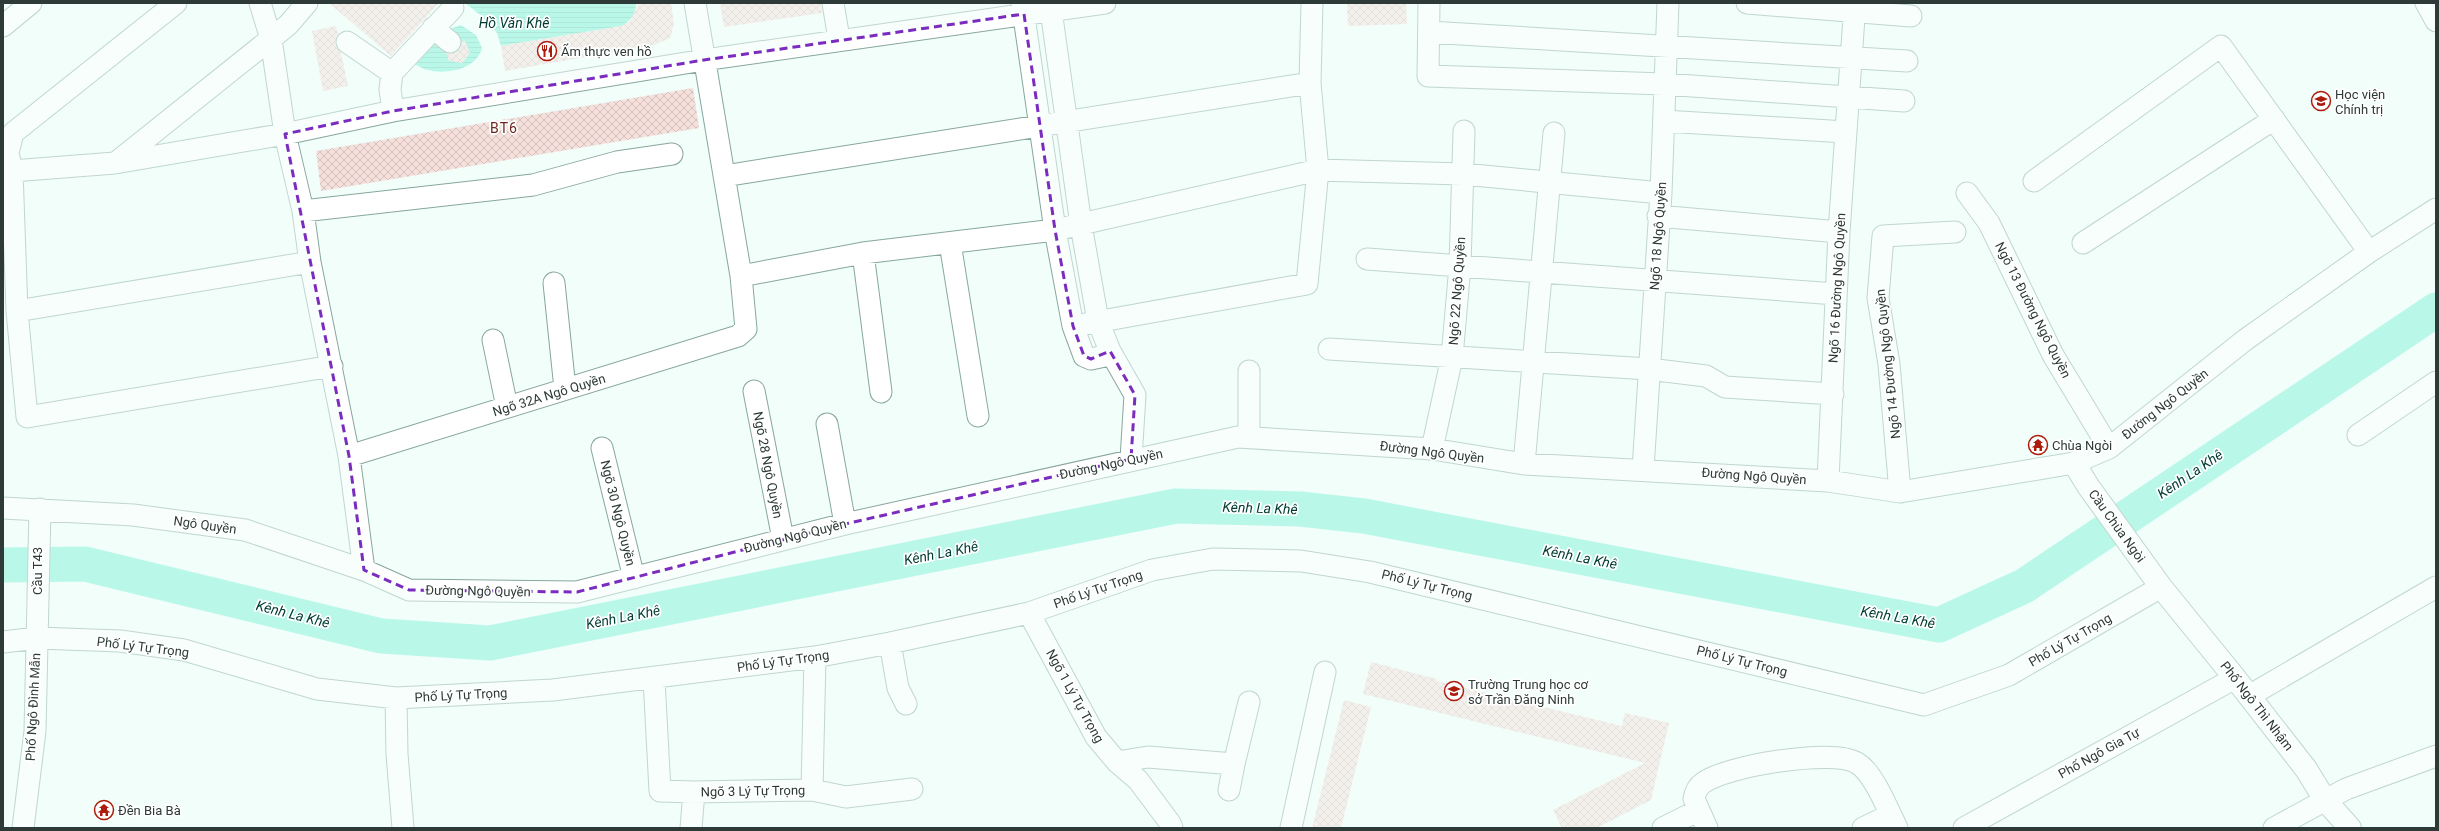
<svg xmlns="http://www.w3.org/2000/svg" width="2439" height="831" viewBox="0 0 2439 831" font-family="Roboto,sans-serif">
	<defs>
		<pattern id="water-rules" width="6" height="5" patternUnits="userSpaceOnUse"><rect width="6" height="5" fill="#76f1d5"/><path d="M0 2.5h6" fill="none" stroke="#66cfb7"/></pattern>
		<pattern id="building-cross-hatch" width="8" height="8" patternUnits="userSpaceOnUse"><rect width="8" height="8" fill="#f5e0dc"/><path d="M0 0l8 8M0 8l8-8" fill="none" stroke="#d2c1bd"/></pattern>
	</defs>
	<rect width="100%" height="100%" fill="#f1fefa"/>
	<!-- water -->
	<path fill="url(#water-rules)" d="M 465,3 L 636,3 C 637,13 630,21 622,26 L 501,46 L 497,33 L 484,18 Z
		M 461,25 L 476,35 L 482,48 C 476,73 433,78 415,64 L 442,32 Z"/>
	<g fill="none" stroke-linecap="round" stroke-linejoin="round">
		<!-- river -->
		<path stroke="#76f1d5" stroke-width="35" d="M 3,565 L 85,564 L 381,636 L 490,643 L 1176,506 L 1300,509 L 1364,516 L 1939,625 L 2024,586 L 2436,310"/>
	</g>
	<!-- building -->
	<path fill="url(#building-cross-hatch)" d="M 329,3 L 439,3 L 391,56 Z
		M 639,3 L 671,3 L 674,24 L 670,38 L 654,45 L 505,71 L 501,46 L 622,26 L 630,21 Z
		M 720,3 L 821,3 L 822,13 L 724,27 Z
		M 1347,3 L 1406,3 L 1407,24 L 1348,26 Z
		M 336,26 L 338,34 L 335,41 L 336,47 L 341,53 L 348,86 L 323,91 L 312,31 Z
		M 462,41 L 465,41 L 470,53 L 462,63 L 449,61 L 446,53 L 454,53 L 459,50 Z
		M 693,88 L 699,128 L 321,191 L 316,151 Z
		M 1371,662 L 1437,679 L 1437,681 L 1622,726 L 1625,713 L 1669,723 L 1651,800 L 1597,828 L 1562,828 L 1553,810 L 1645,763 L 1363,694 Z
		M 1344,700 L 1371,707 L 1341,828 L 1312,828 Z"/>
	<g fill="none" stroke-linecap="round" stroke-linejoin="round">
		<!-- minor casing -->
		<g stroke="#87a79e" stroke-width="23">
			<path id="minor" d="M 176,3 L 13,133 L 8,153 L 12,171 L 17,311 L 27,417 L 332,366
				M 260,3 L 271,39 L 285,134 L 303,211 L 310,262 L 349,456 L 364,570
				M 833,3 L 839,39
				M 1022,3 L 1055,230 L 1073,326 L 1084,356 L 1091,359 L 1105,356 L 1110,351 L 1098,321 L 1081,225 L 1050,3
				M 1429,3 L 1428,76 L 1664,84 L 1904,101
				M 1747,3 L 1911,16
				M 2426,3 L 2436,21
				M 3,26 L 31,3
				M 433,28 L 450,42
				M 1429,32 L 1907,61
				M 347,42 L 392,73
				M 393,111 L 390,89 L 392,73 L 453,8
				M 1664,121 L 1846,132
				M 118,161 L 288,25 L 307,3
				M 12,171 L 115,163 L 285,134 L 393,111 L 704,60 L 1105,3
				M 724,176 L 1310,83
				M 2034,181 L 2221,46 L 2369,252
				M 1967,193 L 1989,223 L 2053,355 L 2109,448
				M 303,211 L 533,185 L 617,162 L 672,154
				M 1658,216 L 1839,232
				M 950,243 L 978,416
				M 2083,243 L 2274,119
				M 863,253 L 881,392
				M 1367,259 L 1836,294
				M 741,276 L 863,253 L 1055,230 L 1318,170 L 1463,174 L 1661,193
				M 554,283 L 565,389
				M 17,311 L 310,262
				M 1085,324 L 1307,284 L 1318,170 L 1310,83 L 1312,3
				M 493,340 L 507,407
				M 1329,349 L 1649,369 L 1706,376 L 1725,387 L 1833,394
				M 1110,351 L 1135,395 L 1131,459
				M 1249,371 L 1249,437
				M 754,391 L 783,539
				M 827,424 L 845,524
				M 2358,435 L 2436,382
				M 602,448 L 634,578
				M 1432,449 L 1452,357 L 1460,266 L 1464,131
				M 349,456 L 738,336 L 746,329 L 741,276 L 695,3
				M 1524,464 L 1554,133
				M 1643,469 L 1661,193 L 1668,3
				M 1828,481 L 1839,232 L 1855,3
				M 1900,492 L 1889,364 L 1878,298 L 1883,236 L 1955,232
				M 3,508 L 133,515 L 245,530 L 364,570 L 409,590 L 577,592 L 845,524 L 1238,437 L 1432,449 L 1524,464 L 1828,481 L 1900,492 L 2074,463 L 2109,448 L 2245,340 L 2369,252 L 2436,209
				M 1029,613 L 1096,737 L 1117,762 L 1138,780 L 1170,823 L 1172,828
				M 3,642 L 37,638 L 120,641 L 184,650 L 317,689 L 396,698 L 553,690 L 815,657 L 890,643 L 1029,613 L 1152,570 L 1213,559 L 1301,561 L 1370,572 L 1924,705 L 2009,675 L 2161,587
				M 890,643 L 898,688 L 906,704
				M 654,679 L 660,791 L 694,792
				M 2249,696 L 2436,587
				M 396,698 L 397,754 L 403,828
				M 1117,762 L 1148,757 L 1234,764 L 1249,702
				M 812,790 L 846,797 L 912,789
				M 1229,790 L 1234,764
				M 23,828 L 35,731 L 40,509
				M 691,828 L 694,792 L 812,790 L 815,657
				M 1291,828 L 1325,672
				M 1663,828 L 1697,811
				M 1707,828 L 1694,799 C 1695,793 1697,787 1703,783 C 1725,766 1833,748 1857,763 C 1874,773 1888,810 1897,828
				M 1863,828 L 1890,815
				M 1964,828 L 2235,678
				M 2274,828 L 2346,789 L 2436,756"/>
		</g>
		<!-- major casing -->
		<g stroke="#87a79e" stroke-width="24">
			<path id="major" d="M 2074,463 L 2088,486 L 2161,587 L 2235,678 L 2306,769 L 2325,800 L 2350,828"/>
		</g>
		<!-- minor -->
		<use href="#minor" stroke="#fff" stroke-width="21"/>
		<!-- major -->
		<use href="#major" stroke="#fff" stroke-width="22"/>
	</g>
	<!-- marked area -->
	<path d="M0 0H2439V831H0ZM 1024,14 L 1055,230 L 1073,326 L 1084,356 L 1091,359 L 1110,351 L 1135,395 L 1131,459 L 845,524 L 577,592 L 409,590 L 364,570 L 349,456 L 285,134 L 393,111 L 704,60 Z" fill="#f1fefa" fill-opacity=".55" fill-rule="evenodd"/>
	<path fill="none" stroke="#7b2cbf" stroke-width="3" stroke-dasharray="8 5" stroke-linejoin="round" d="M 1024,14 L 1055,230 L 1073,326 L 1084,356 L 1091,359 L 1110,351 L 1135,395 L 1131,459 L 845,524 L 577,592 L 409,590 L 364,570 L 349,456 L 285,134 L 393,111 L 704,60 Z"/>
	<!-- icons -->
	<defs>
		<g id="restaurant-ring" transform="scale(1)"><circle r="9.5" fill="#fff" stroke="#ac1c0d" stroke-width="1.5"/><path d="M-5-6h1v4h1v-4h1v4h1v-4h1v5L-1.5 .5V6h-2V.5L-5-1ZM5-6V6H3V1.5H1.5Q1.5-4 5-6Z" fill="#ac1c0d"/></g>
		<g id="university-ring" transform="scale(1)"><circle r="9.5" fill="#fff" stroke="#ac1c0d" stroke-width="1.5"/><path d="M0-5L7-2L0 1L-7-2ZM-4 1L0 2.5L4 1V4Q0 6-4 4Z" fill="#ac1c0d"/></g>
		<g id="temple-ring" transform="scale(1)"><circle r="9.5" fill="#fff" stroke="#ac1c0d" stroke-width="1.5"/><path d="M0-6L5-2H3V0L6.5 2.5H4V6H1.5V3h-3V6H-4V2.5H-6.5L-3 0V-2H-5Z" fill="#ac1c0d"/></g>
		<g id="school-ring" transform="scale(1)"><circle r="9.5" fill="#fff" stroke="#ac1c0d" stroke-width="1.5"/><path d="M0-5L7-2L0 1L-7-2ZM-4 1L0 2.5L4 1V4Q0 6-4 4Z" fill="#ac1c0d"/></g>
	</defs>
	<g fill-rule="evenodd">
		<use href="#restaurant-ring" x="547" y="51"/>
		<use href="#university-ring" x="2321" y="101"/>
		<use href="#temple-ring" x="2038" y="445"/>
		<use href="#school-ring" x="1454" y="691"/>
		<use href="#temple-ring" x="104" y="810"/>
	</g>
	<g text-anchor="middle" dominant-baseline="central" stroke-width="3.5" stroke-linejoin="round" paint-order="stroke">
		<!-- poi labels -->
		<g font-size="13" fill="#2d3a37" stroke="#fff" text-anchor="start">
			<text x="561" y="51">Ẩm thực ven hồ</text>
			<text x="2335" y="94">Học viện<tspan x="2335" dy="15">Chính trị</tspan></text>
			<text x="2052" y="445">Chùa Ngòi</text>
			<text x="1468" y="684">Trường Trung học cơ<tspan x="1468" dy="15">sở Trần Đăng Ninh</tspan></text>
			<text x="118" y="810">Đền Bia Bà</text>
		</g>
		<!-- street labels -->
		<g font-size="13" fill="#2d3a37" stroke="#fff">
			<text transform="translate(1658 236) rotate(-86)">Ngõ 18 Ngô Quyền</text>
			<text transform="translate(1837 288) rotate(-87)">Ngõ 16 Đường Ngô Quyền</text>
			<text transform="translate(1457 291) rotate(-86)">Ngõ 22 Ngô Quyền</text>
			<text transform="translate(2033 310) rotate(63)">Ngõ 13 Đường Ngô Quyền</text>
			<text transform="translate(1888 364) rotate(-96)">Ngõ 14 Đường Ngô Quyền</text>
			<text transform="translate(549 395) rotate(-17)">Ngõ 32A Ngô Quyền</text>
			<text transform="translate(2165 404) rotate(-38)">Đường Ngô Quyền</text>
			<text transform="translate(1432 452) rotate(7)">Đường Ngô Quyền</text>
			<text transform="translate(1111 464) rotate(-12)">Đường Ngô Quyền</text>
			<text transform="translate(768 465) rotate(79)">Ngõ 28 Ngô Quyền</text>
			<text transform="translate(1754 476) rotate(4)">Đường Ngô Quyền</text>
			<text transform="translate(618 513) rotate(76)">Ngõ 30 Ngô Quyền</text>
			<text transform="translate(205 525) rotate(8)">Ngô Quyền</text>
			<text transform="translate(2117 526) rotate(54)">Cầu Chùa Ngòi</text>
			<text transform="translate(795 536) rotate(-14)">Đường Ngô Quyền</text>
			<text transform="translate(37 571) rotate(-90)">Cầu T43</text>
			<text transform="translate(1427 585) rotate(14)">Phố Lý Tự Trọng</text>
			<text transform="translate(1098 589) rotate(-19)">Phố Lý Tự Trọng</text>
			<text transform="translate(478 591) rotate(1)">Đường Ngô Quyền</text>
			<text transform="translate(2070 640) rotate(-30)">Phố Lý Tự Trọng</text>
			<text transform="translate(143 647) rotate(7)">Phố Lý Tự Trọng</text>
			<text transform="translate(783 661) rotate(-8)">Phố Lý Tự Trọng</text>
			<text transform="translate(1742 661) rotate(14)">Phố Lý Tự Trọng</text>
			<text transform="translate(461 695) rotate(-3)">Phố Lý Tự Trọng</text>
			<text transform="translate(1075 696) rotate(61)">Ngõ 1 Lý Tự Trọng</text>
			<text transform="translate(2257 706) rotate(52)">Phố Ngô Thì Nhậm</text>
			<text transform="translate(33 707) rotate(-87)">Phố Ngô Đình Mẫn</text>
			<text transform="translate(2099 753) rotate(-29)">Phố Ngô Gia Tự</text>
			<text transform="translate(753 791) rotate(-1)">Ngõ 3 Lý Tự Trọng</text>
		</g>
		<!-- water labels -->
		<g font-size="14" font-style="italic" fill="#003b31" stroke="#fff">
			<text x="514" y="23">Hồ Văn Khê</text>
			<text transform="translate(2190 474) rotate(-34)">Kênh La Khê</text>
			<text transform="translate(1260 508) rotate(2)">Kênh La Khê</text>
			<text transform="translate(941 553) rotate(-11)">Kênh La Khê</text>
			<text transform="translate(1580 557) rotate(11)">Kênh La Khê</text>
			<text transform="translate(293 614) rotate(14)">Kênh La Khê</text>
			<text transform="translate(623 617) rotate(-11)">Kênh La Khê</text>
			<text transform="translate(1898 617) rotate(10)">Kênh La Khê</text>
		</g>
		<!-- neighbourhood labels -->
		<g font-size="14" letter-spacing="1" fill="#6b271d" stroke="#fff">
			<text x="504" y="128">BT6</text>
		</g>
	</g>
	<!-- border -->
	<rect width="2439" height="831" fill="none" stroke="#2d3a37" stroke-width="8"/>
</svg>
